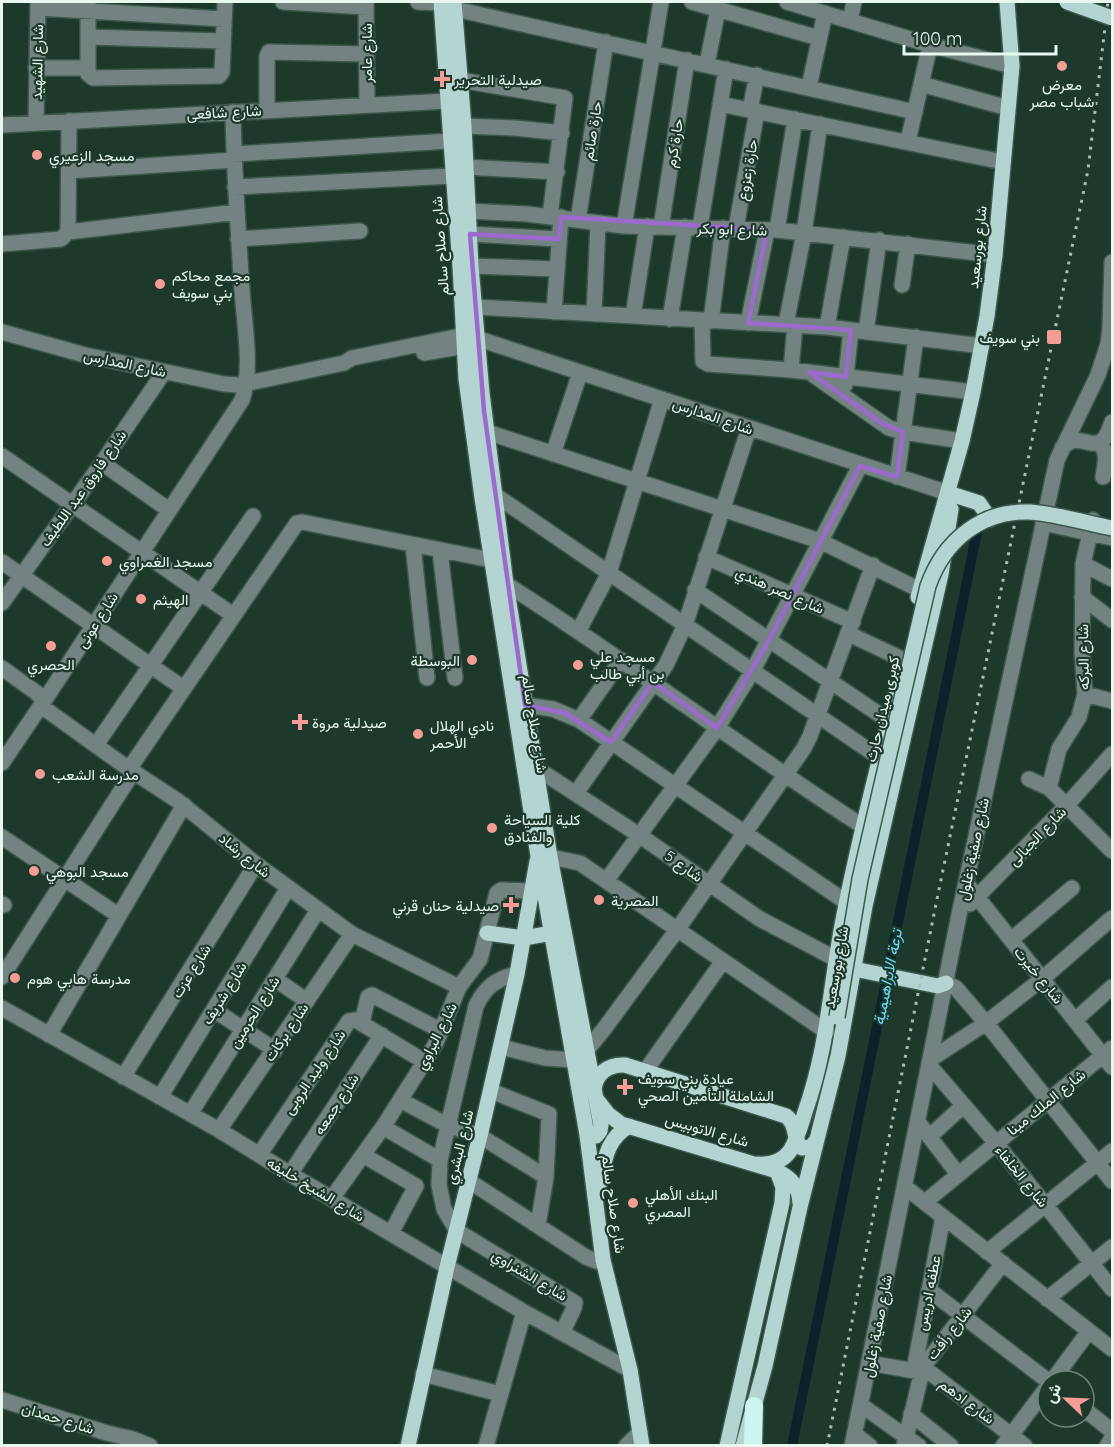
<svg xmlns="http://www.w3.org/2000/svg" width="1114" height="1447" viewBox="0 0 1114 1447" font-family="Quicksand,Vazirmatn,sans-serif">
	<rect width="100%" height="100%" fill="#1d392c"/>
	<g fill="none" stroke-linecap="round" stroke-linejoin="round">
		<!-- canal -->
		<path stroke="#0a2229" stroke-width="10" d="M 792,1446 L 979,522"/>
		<!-- minor casing -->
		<g stroke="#3d584b" stroke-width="18">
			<path id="minor" d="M 88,2 L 88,74 L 93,78 L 219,76 L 222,72 L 225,2
				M 283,2 L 366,7
				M 366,2 L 367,104
				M 418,2 L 441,3
				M 692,2 L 819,38
				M 787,2 L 930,45 L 1012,66
				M 38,8 L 224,19
				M 455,9 L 915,112
				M 850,21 L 854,2
				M 88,37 L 223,41
				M 707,64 L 718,9
				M 36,68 L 88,68
				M 460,80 L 565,98 L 550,216
				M 921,84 L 1008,108
				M 809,87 L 825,13
				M 720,104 L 1003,162
				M 267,110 L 267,56 L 269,52 L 366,54
				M 750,110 L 757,75
				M 69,121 L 68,232 L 237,212
				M 36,123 L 38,2
				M 2,125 L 447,101
				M 464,126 L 515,128 L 562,133
				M 908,141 L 930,45
				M 234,154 L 450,141
				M 466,167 L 557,172
				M 69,171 L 234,160
				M 235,187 L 453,176
				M 468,211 L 527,214 L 624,226 L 777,230 L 995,255
				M 578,220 L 606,42
				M 624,226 L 661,2
				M 661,227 L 687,60
				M 700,227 L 726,69
				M 736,228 L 757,111
				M 777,230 L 795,119
				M 470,234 L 559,239
				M 238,239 L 360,231
				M 2,244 L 61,239 L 68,232
				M 471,266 L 557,269
				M 902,285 L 908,244
				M 476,307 L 827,327 L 982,346
				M 554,312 L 561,217
				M 594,314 L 598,224
				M 633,316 L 647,226
				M 670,319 L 685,227
				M 702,321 L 703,361 L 708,364 L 791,370 L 973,392
				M 711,321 L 723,228
				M 748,323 L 767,230
				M 786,324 L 804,233 L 820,124
				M 827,327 L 843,237
				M 2,332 L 85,355 L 224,384 L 239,385 L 344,363 L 352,358 L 465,335
				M 866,332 L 879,240
				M 479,339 L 948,493
				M 424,353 L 465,346
				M 791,370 L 795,325
				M 812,374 L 889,428 L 903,432 L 962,441
				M 845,385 L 851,330
				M 487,432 L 820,541 L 920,590
				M 1099,443 C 1109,452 1105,464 1103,477
				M 1062,448 C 1078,430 1091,451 1103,440 C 1107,436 1110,428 1112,422
				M 553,454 L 580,373
				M 2,456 L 233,615
				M 102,463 L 169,510
				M 897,477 L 916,337
				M 495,495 L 880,758
				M 1043,523 L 1112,538
				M 413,545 L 427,678
				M 440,551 L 455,678
				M 706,557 L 853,622
				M 2,562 L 183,688
				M 1083,564 L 1112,579
				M 506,584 C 628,661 742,749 864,827
				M 695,590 L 889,721
				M 1082,597 L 1112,620
				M 2,603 L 102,463 L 164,372
				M 579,630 L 609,573 L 662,399
				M 849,634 L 904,660
				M 2,668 L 37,693 L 44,701
				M 1085,694 L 1112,701
				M 525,705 L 553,709 L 579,720 L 846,902
				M 41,706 L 129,769 L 178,801 L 256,864 L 352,934 L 459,987
				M 579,720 L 621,660
				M 96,745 L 253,516
				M 2,763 L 44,701 L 242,400 C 253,369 244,323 242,290 C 238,231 234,171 233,112
				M 536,768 L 639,835 L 760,919 L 836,959
				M 129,769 L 297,523 L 302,522 L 491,560
				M 1029,779 L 1049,788 L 1112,851
				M 1049,788 L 1059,749 L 1079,717 L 1085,694 L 1082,652 L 1083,564 L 1093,520
				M 576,793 L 666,665 L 685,625 L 749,428
				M 2,837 L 118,915
				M 550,857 L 580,863 L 827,1032
				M 606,881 L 717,728 L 752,672 L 860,466
				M 966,883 L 1112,1067
				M 2,904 L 4,905
				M 970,904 L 1067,805 L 1112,754
				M 1011,940 L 1072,888
				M 517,974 C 497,978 485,987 476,1006 L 440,1160 L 439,1185 L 444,1209 L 457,1231 L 575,1303 L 574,1308 L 562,1333
				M 2,977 L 133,772
				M 275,979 L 307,1001
				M 946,983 L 956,988 L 986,1023 L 1112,1181
				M 2,1008 L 219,1130 L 290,1174 L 524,1312 L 630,1370
				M 214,1010 L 275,1050
				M 1075,1020 L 1112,987
				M 362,1023 L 368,997 L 372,995 L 442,1031
				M 49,1035 L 184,805
				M 501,1047 L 545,1058 L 573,1060
				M 586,1051 L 604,1029 L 677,930 L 804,748 L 810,736 L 873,565
				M 931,1059 L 986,1023 L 1042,979 L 1112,918
				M 929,1065 L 996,1143 L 1112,1289
				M 646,1070 L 723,961
				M 123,1077 L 256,864
				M 491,1091 L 549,1114 L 546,1177 L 538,1225
				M 160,1097 L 288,888
				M 400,1100 L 447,1125 L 480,1136 L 546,1177
				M 190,1114 L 318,910
				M 918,1122 L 958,1174
				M 383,1127 L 440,1160
				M 219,1130 L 352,934
				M 930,1136 L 964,1105
				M 259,1155 L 349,1021 L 356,1020 L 425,1062
				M 363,1155 L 416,1186 L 391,1233
				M 290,1174 L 382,1035
				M 469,1181 L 586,1257 L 596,1261 L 603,1260
				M 905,1187 L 1112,1349
				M 332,1198 L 383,1127 L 435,1045 L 459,987 L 480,959 L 497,893 L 501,890 L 531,891
				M 925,1202 L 1112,1048
				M 987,1252 L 1112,1151
				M 929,1290 L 1048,1381
				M 1047,1299 L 1112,1247
				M 869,1363 L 932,1374 L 1025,1446
				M 914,1370 L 943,1217
				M 423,1374 L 500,1394
				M 1052,1381 L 1089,1331
				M 2,1400 L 107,1433 L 133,1439 L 150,1446
				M 861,1405 L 919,1446
				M 1084,1409 L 1112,1431
				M 911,1414 L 951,1446
				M 855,1434 L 870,1446
				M 486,1446 L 524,1312
				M 626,1446 L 640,1432
				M 852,1446 L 959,915 L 1057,460 L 1098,375 L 1108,344 L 1110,329 L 1112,262
				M 904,1446 L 923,1367 L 1003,1263
				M 1003,1446 L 1048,1386
				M 1107,1446 L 1112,1438"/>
		</g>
		<!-- major casing -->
		<g stroke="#3d584b" stroke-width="18">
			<path id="major" d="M 441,2 L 460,267 L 466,379 L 482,498 L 538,856 L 587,1135 L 603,1260 L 630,1370 L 642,1446
				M 454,2 L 464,126 L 471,266 L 482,393 L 506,584 L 550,857 L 601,1125 L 600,1131 L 596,1136 L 587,1135
				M 948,493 L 979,503 L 990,519
				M 918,597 L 962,441 L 973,392 L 987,316 L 995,255 L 1012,66 L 1007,2
				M 487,933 L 524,938 L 552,933
				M 854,969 L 938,986 L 946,983
				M 594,1091 C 595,1074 608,1064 625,1065 L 786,1116 C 798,1125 792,1139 802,1148 L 811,1147 L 817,1140
				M 597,1100 L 608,1114 L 621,1124 L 777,1171 C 791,1178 799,1186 800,1203
				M 758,1164 C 771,1165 782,1162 790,1151 C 797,1140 801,1125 805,1112 C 828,1048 830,986 843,920 C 857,845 877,771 895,697
				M 597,1193 C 605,1166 603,1141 629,1126
				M 408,1446 L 447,1267 L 480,1136 L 517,974 L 537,861
				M 727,1446 L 782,1203 L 783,1187 L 777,1171
				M 743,1446 L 765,1366 L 800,1207 L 838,1056 L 865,906 L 941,574 L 951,509"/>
		</g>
		<!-- highway casing -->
		<g stroke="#3d584b" stroke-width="21">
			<path id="highway" d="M 753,1446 L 754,1406"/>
		</g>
		<!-- minor -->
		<use href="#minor" stroke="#738381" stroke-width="15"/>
		<!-- major -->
		<use href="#major" stroke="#b3d4d1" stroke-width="15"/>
		<!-- highway -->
		<use href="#highway" stroke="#ccf4f0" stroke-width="18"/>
		<!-- rail -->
		<path stroke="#a9bdb2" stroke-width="3" stroke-dasharray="3 6" stroke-linecap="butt" d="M 827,1446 L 936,904 L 1088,170 L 1108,2"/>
		<!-- major-bridge casing -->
		<g stroke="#3d584b" stroke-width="18" stroke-linecap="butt">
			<path id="major-bridge" d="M 1067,2 L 1112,18
				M 837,1017 L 860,879 L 928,586 C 944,541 981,510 1030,512 C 1057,514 1086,523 1112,528"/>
		</g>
		<!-- major-bridge -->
		<use href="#major-bridge" stroke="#b3d4d1" stroke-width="15"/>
	</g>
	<!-- marked area -->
	<path fill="none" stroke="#9c69cd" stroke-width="4.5" stroke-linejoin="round" d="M 561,217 L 767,230 L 748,323 L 851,330 L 846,377 L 809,372 L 883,424 L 903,432 L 897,477 L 860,466 L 769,640 L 717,728 L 653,682 L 611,742 L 565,713 L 525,705 L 484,411 L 470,234 L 559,239 Z"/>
	<!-- markers -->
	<g fill="#f59c95" stroke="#1d392c" stroke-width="2">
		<circle cx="1062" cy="66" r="6"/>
		<path d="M439 70h6v6h6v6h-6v6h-6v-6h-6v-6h6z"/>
		<circle cx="37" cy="155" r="6"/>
		<circle cx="160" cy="284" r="6"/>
		<rect x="1046" y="329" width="16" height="16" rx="3"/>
		<circle cx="107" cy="561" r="6"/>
		<circle cx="141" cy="599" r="6"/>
		<circle cx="51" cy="646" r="6"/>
		<circle cx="472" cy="660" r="6"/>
		<circle cx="578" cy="665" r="6"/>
		<path d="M297 713h6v6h6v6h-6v6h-6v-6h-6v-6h6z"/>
		<circle cx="418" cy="734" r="6"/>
		<circle cx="40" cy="774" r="6"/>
		<circle cx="492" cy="828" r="6"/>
		<circle cx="34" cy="871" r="6"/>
		<circle cx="599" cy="900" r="6"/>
		<path d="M508 896h6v6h6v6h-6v6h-6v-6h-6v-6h6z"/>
		<circle cx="15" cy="978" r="6"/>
		<path d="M622 1078h6v6h6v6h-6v6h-6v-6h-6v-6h6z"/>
		<circle cx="633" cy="1203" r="6"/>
	</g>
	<g text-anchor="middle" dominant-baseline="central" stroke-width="4.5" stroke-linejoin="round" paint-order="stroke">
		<!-- street labels -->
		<g font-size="15" fill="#e8f8ef" stroke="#1d392c">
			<text transform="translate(366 53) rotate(-90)">شارع عامر</text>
			<text transform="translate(37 62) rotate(-89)">شارع الشهيد</text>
			<text transform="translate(224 112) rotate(-3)">شارع شافعى</text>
			<text transform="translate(592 131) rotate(-81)">حارة صائم</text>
			<text transform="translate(674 143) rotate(-81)">حارة كرم</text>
			<text transform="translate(747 170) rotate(-80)">حارة زعزوع</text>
			<text transform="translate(732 229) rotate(2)">شارع ابو بكر</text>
			<text transform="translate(440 246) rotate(-94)">شارع صلاح سالم</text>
			<text transform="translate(977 247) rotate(-84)">شارع بورسعيد</text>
			<text transform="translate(125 363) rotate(12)">شارع المدارس</text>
			<text transform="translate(713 416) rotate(19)">شارع المدارس</text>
			<text transform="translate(83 488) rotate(-55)">شارع فاروق عبد اللطيف</text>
			<text transform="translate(780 590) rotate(24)">شارع نصر هندي</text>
			<text transform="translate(97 620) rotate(-57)">شارع عونى</text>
			<text transform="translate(1083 657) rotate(-91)">شارع البركه</text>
			<text transform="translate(882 709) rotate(-77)">كوبرى ميدان حارث</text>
			<text transform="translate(535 724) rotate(81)">شارع صلاح سالم</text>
			<text transform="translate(1037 836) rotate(-46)">شارع الجبالى</text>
			<text transform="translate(973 849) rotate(-78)">شارع صفية زغلول</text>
			<text transform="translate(245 855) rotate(39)">شارع رشاد</text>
			<text transform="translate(684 866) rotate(35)">شارع 5</text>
			<text transform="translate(836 967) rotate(-80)">شارع بورسعيد</text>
			<text transform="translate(191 971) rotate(-58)">شارع عزت</text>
			<text transform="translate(1039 975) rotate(51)">شارع خيرت</text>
			<text transform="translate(224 993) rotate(-58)">شارع شريف</text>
			<text transform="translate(254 1012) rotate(-58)">شارع الحرمين</text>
			<text transform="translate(286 1032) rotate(-56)">شارع بركات</text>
			<text transform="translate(436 1036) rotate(-63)">شارع البراوي</text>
			<text transform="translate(314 1072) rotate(-56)">شارع وليد الروبى</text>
			<text transform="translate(1046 1102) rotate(-39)">شارع الملك مينا</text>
			<text transform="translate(336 1104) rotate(-57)">شارع جمعه</text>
			<text transform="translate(707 1130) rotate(16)">شارع الاتوبيس</text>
			<text transform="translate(459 1147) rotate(-76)">شارع البشري</text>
			<text transform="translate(1022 1176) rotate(51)">شارع الخلفاء</text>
			<text transform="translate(316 1189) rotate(31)">شارع الشيخ خليفه</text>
			<text transform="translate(614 1204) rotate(82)">شارع صلاح سالم</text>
			<text transform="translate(530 1275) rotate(31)">شارع الشنراوي</text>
			<text transform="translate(928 1293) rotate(-79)">عطفه ادريس</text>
			<text transform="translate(877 1326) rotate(-79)">شارع صفية زغلول</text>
			<text transform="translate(949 1333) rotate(-52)">شارع رأفت</text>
			<text transform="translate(967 1401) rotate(37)">شارع ادهم</text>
			<text transform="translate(58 1418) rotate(17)">شارع حمدان</text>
		</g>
		<!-- poi labels -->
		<g font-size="15" fill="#e8f8ef" stroke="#1d392c" text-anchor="start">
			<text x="454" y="79">صيدلية التحرير</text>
			<text x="1062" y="84" text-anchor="middle">معرض<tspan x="1062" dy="17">شباب مصر</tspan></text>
			<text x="49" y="155">مسجد الزعيري</text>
			<text x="172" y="275">مجمع محاكم<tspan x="172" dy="17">بني سويف</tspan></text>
			<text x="1040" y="337" text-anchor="end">بني سويف</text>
			<text x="119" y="561">مسجد الغمراوي</text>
			<text x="153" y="599">الهيثم</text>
			<text x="590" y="656">مسجد علي<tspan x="590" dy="17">بن أبي طالب</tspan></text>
			<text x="460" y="660" text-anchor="end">البوسطة</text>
			<text x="51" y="664" text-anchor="middle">الحصري</text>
			<text x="312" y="722">صيدلية مروة</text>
			<text x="430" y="725">نادي الهلال<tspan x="430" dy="17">الأحمر</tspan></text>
			<text x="52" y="774">مدرسة الشعب</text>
			<text x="504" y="819">كلية السياحة<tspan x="504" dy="17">والفنادق</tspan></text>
			<text x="46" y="871">مسجد البوهي</text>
			<text x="611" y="900">المصرية</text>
			<text x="499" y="905" text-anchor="end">صيدلية حنان قرني</text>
			<text x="27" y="978">مدرسة هابي هوم</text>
			<text x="638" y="1078">عيادة بني سويف<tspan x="638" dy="17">الشاملة التأمين الصحي</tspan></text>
			<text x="645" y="1194">البنك الأهلي<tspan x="645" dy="17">المصري</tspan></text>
		</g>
		<!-- water labels -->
		<g font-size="16" font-style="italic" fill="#68daf8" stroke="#1d392c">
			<text transform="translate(887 977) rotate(-79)">ترعة الابراهيمية</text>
		</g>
	</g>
	<!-- border -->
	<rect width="1114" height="1447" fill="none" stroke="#e8f8ef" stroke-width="6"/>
	<!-- north arrow -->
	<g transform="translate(1066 1399) rotate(293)"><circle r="28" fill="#1d392c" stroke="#6e857a" stroke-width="1.5"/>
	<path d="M0-4.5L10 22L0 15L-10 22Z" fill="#f59c95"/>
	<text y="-9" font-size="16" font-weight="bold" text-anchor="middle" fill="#e8f8ef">ش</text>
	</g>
	<!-- scale -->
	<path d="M904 45v9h152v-9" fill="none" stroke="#e8f8ef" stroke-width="3"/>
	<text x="913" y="45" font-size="18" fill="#e8f8ef" stroke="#1d392c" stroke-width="4.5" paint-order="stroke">100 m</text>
</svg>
